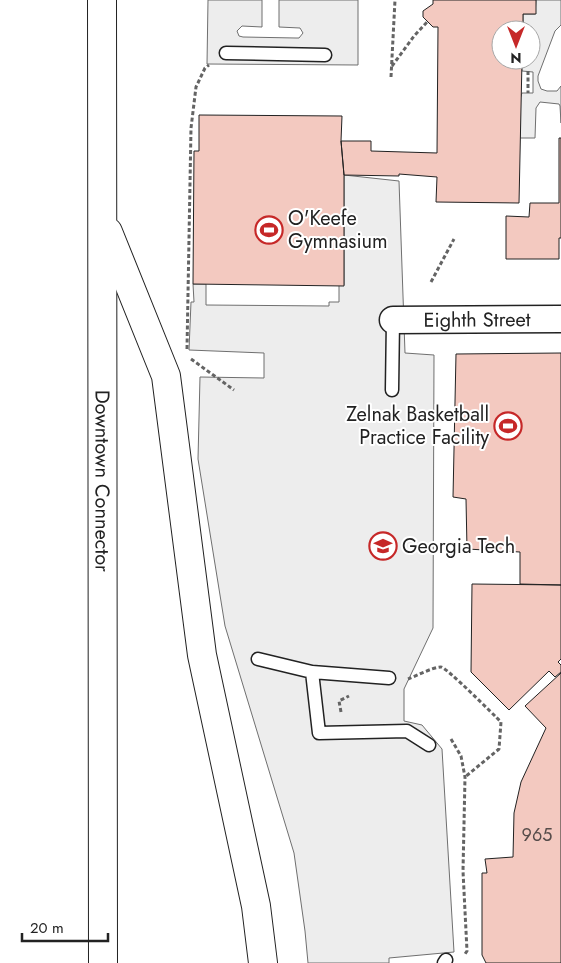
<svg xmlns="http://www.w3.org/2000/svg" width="561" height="963" viewBox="0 0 561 963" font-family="Jost,sans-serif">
	<rect width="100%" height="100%" fill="#fff"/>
	<!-- parking -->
	<path fill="#ededed" stroke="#6f6f6f" d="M 208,0 L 262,0 L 262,27 L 242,26 L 237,31 L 239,36 L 243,37 L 296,38 L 299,38 L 303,33 L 300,28 L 279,27 L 279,0 L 358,0 L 358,65 L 207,64 Z
		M 536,0 L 561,0 L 561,25 L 555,31 L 538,76 L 538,81 L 541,89 L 547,91 L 557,91 L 561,86 L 561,123 L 560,106 L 559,104 L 540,102 L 536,108 L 535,138 L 520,138 L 520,99 L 522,93 L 533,93 L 533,72 L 522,71 L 522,60 L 532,60 L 532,27 L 523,27 L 523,14 L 535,14 Z
		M 344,175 L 399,181 L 405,353 L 434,355 L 433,628 L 404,689 L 404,721 L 422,725 L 442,749 L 454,952 L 389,958 L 389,963 L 308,963 L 305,931 L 294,853 L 225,626 L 198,459 L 200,377 L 264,378 L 264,353 L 189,350 L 191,302 L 194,302 L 193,284 L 206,284 L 206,305 L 329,306 L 329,302 L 339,302 L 339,285 L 344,285 Z"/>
	<!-- building -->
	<path fill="#f3c9c0" stroke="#222" d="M 433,0 L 536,0 L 536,14 L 523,14 L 523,30 L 501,30 L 501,60 L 522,60 L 519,203 L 436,202 L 437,177 L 399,174 L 399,176 L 344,175 L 341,141 L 371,141 L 371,151 L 437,153 L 438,27 L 433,27 L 423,17 L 423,11 L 433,4 Z
		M 199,115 L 342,116 L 341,141 L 344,175 L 344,286 L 193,284 L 194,151 L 199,151 Z
		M 559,138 L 561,138 L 561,238 L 559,238 L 559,259 L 506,259 L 506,216 L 529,217 L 530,203 L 559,203 Z
		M 561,353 L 561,585 L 520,584 L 520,552 L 467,549 L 466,499 L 453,497 L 456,354 Z
		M 472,584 L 561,585 L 561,659 L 558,662 L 561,665 L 561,672 L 555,677 L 549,671 L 509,710 L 471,672 Z
		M 561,673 L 561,963 L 486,963 L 482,955 L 482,873 L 487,873 L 485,859 L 513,857 L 514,813 L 521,782 L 546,728 L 525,706 Z"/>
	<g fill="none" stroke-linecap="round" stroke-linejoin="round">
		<!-- lane casing -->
		<g stroke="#222" stroke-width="15">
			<path id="lane" d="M 226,53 L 325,55
				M 392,390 L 393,320
				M 258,659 L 312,672 L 389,678
				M 312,672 L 319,733 L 407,731 L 429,745
				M 444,963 L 446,960"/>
		</g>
		<!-- street casing -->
		<g stroke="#222" stroke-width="29">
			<g id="street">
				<path id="s1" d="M 393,320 L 561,319"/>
			</g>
		</g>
		<!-- highway casing -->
		<g stroke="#222" stroke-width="30">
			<g id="highway">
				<path id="s2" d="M 102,0 L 103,963"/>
				<path d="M 108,232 L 166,376 L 202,655 L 256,906 L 263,963"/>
			</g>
		</g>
		<!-- path -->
		<path stroke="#646464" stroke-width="3" stroke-dasharray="4 2.5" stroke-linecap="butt" d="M 527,27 L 527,30
			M 392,66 L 414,36 L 428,21
			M 528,71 L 528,93
			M 391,77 L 395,0
			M 431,282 L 454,239
			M 187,349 L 191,128 L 196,87 L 205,68 L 209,65
			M 191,359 L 234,390
			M 408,679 C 416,676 433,667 441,667 C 446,667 494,715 501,722 L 499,749 L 465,777
			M 341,712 L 339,701 L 349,696
			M 451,739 L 461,756 L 465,777 L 463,871 L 467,951 L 465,954"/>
		<!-- lane -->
		<use href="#lane" stroke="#fff" stroke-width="12"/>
		<!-- street -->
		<use href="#street" stroke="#fff" stroke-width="26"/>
		<!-- highway -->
		<use href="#highway" stroke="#fff" stroke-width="28"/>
	</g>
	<!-- icons -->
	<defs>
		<g id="stadium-ring" transform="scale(1.4375)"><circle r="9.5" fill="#fff" stroke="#c62828" stroke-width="1.5"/><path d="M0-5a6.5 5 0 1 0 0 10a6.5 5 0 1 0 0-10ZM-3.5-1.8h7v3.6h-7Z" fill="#c62828"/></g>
		<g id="university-ring" transform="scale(1.4375)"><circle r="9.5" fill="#fff" stroke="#c62828" stroke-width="1.5"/><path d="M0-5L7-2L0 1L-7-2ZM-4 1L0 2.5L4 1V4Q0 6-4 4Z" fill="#c62828"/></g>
	</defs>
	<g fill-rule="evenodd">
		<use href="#stadium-ring" x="269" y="230"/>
		<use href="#stadium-ring" x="508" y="426"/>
		<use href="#university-ring" x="383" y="546"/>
	</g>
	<g text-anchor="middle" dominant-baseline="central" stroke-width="4" stroke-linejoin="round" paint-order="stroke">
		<!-- number labels -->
		<g font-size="18" fill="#564c4a">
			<text x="537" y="835">965</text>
		</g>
		<!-- poi labels -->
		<g font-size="20" fill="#222" stroke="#fff" text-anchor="start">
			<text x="288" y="218">O'Keefe<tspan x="288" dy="23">Gymnasium</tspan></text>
			<text x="489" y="414" text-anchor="end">Zelnak Basketball<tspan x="489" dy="23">Practice Facility</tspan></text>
			<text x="402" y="546">Georgia Tech</text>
		</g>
		<!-- street labels -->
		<g font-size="20" fill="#222" stroke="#fff">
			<text stroke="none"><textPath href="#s1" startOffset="84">Eighth Street</textPath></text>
			<text stroke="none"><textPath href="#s2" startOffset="481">Downtown Connector</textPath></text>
		</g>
	</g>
	<!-- north arrow -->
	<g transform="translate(516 45) rotate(180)"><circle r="24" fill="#ffffff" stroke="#a7a7a7"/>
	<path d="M0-4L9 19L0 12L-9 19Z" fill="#c62828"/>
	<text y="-8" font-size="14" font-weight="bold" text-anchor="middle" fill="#222222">N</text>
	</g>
	<!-- scale -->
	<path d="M22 933v8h86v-8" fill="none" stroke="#222222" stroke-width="2.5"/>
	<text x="30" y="933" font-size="15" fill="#222222" stroke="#ffffff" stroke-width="4" paint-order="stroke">20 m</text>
</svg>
